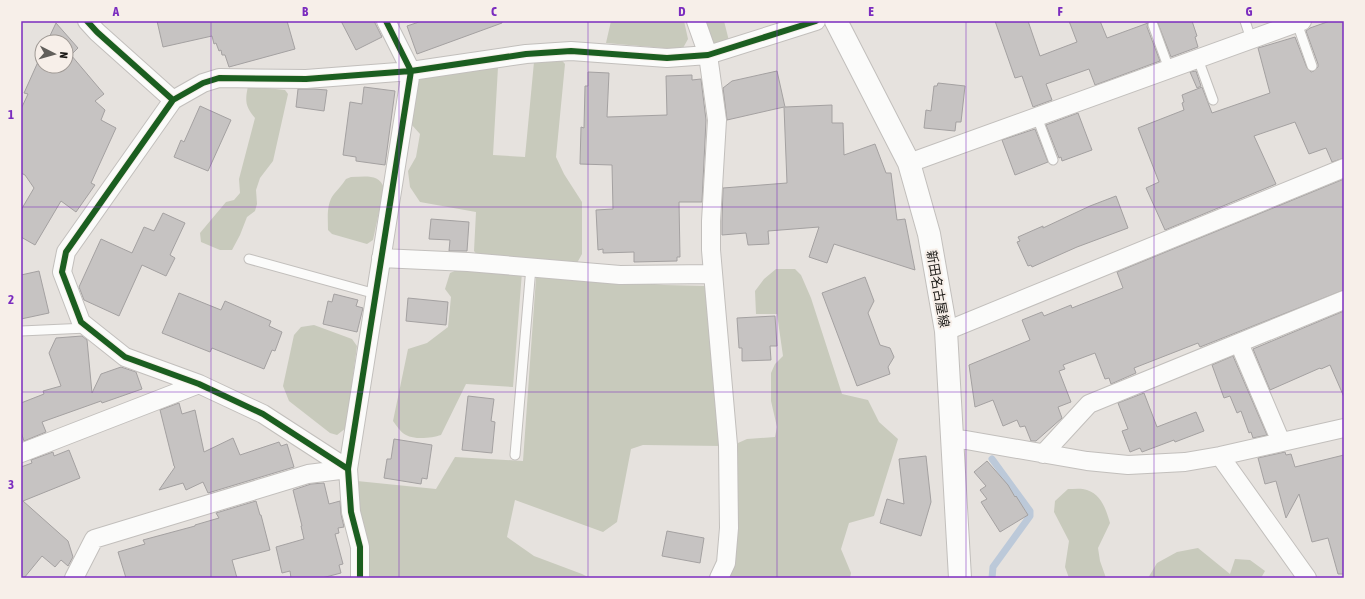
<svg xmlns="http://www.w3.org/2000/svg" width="1365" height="599" viewBox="0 0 1365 599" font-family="'Asap Condensed','Noto Sans JP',sans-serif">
	<rect width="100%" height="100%" fill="#e6e2de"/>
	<!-- green -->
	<path fill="#c8cabc" d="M 611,21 L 684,21 L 688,39 L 683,48 L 675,49 L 606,43 Z
		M 699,21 L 724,21 L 729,41 L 716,44 L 704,39 Z
		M 558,56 L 565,64 L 556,157 L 564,174 L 582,202 L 582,254 L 577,263 L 479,257 L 474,251 L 476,212 L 420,202 L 410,187 L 408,171 L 416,157 L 420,134 L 411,124 L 416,82 L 427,76 L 498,67 L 493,155 L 525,157 L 534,62 Z
		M 248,86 L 285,90 L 288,94 L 273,161 L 260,178 L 256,190 L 257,204 L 255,211 L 247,217 L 240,235 L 232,250 L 220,250 L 201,242 L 200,233 L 226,202 L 234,200 L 240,193 L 239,179 L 255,118 C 245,106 245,101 248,86 Z
		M 351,177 C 364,177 379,173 384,188 L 373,240 L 367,244 L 332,234 L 328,230 C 328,219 326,204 334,194 C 338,189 342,185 346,179 Z
		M 776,269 L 795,269 L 801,275 L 811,298 L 842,394 L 868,400 L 879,422 L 898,439 L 874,516 L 849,523 L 841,549 L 851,573 L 850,578 L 731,578 L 730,576 L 734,451 L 738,443 L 747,439 L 775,437 L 777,427 L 771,401 L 771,373 L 775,364 L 783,356 L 777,314 L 756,314 L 755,291 L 764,279 Z
		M 457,270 L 522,272 L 513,387 L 466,384 L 441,435 C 432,438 415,440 406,435 C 400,432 397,426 393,421 L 408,349 L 427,343 L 448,327 L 451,297 L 445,289 L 450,273 Z
		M 546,273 L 664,285 L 707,286 L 722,446 L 643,445 L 631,449 L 617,522 L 603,532 L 515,500 L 507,537 L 534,556 L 582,574 L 590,578 L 366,578 L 353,500 L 357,481 L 436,489 L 455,457 L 523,461 L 536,278 Z
		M 314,325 L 352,339 L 357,346 L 346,428 L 337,435 L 330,433 L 289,401 L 283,386 L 294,335 L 301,327 Z
		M 1068,489 C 1074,489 1082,488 1087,490 C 1102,495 1106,510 1110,523 L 1098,548 L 1100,561 L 1106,578 L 1069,578 L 1065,567 L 1069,541 L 1054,512 L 1055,501 Z
		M 1198,548 L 1230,574 L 1235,559 L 1250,560 L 1265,571 L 1261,578 L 1148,578 L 1157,563 L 1177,552 Z"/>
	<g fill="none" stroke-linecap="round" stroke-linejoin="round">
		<!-- stream -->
		<path stroke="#bcc9d9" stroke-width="7" d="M 992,459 L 1030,511 L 1030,516 L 993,567 L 992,578"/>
	</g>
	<!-- building -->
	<path fill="#c6c3c2" stroke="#a4a1a1" d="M 157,21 L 287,21 L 295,49 L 229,67 L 225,55 L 222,55 L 221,50 L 219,51 L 216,43 L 214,44 L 212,36 L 163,47 Z
		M 341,21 L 374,21 L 382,37 L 356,50 Z
		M 422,21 L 502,21 L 502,23 L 417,54 L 407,26 Z
		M 995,21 L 1028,21 L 1040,56 L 1077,42 L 1069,21 L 1100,21 L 1107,38 L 1148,23 L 1147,27 L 1160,61 L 1095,85 L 1089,69 L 1046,84 L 1052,100 L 1033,107 L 1022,76 L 1015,78 Z
		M 1157,21 L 1192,21 L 1197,36 L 1195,37 L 1198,47 L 1171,57 Z
		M 1330,21 L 1344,21 L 1344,158 L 1332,162 L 1326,148 L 1309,154 L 1295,122 L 1254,136 L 1276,184 L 1165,230 L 1146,188 L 1159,182 L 1138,128 L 1184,110 L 1182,103 L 1184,102 L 1182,95 L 1202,87 L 1212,113 L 1270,93 L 1258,48 L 1265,46 L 1295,37 L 1307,68 L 1311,72 L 1314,71 L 1318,67 L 1318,64 L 1306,31 L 1310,28 Z
		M 56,23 L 78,48 L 71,55 L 104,94 L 95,101 L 105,110 L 101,120 L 116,128 L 91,183 L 95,185 L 76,212 L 61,201 L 35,245 L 21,237 L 21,210 L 34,188 L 25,175 L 21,173 L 21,109 L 28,94 L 24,93 L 42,53 L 42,66 L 66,66 L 66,42 L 47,42 Z
		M 777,71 L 785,107 L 832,105 L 832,123 L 843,123 L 844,155 L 875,144 L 886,173 L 891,173 L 897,220 L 905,219 L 915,270 L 834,244 L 827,263 L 809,257 L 819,227 L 768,231 L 769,244 L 748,245 L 746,233 L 722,235 L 722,221 L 723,188 L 787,183 L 784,107 L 727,120 L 723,88 L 732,81 Z
		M 1196,71 L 1201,86 L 1197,88 L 1190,72 Z
		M 588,72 L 609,73 L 607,117 L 667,115 L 666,76 L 692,75 L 692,80 L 701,79 L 706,120 L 702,202 L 679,202 L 680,257 L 677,257 L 677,261 L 634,262 L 634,252 L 603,253 L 603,249 L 598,250 L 596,210 L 613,209 L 612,165 L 580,164 L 581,127 L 584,128 L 585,86 L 588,86 Z
		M 938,83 L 965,86 L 961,122 L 956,122 L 955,131 L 924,128 L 926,110 L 931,111 L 934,86 L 937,86 Z
		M 364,87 L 395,91 L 385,165 L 356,161 L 356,157 L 343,155 L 350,102 L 362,104 Z
		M 298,89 L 314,89 L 327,90 L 324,111 L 296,107 Z
		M 200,106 L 231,120 L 208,171 L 174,157 L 181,140 L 184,142 Z
		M 1078,113 L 1092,150 L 1062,161 L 1061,157 L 1059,158 L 1046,125 Z
		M 1035,129 L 1048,162 L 1015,175 L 1002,140 Z
		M 1344,179 L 1344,290 L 1200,347 L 1198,343 L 1134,368 L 1136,373 L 1111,384 L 1109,378 L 1105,379 L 1095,353 L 1063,365 L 1065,369 L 1059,371 L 1071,402 L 1058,407 L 1062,418 L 1036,441 L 1031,441 L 1025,426 L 1020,427 L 1017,420 L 1003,426 L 993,400 L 975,407 L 969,365 L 1030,340 L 1022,320 L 1042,312 L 1044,316 L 1071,305 L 1072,308 L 1123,288 L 1117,272 Z
		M 1116,196 L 1128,228 L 1077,247 L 1032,267 L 1031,265 L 1028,266 L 1017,242 L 1020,241 L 1018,237 L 1043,226 L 1043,228 L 1090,206 Z
		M 163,213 L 185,223 L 170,255 L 175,258 L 166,276 L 142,265 L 119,316 L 84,300 L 79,287 L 101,239 L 132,253 L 144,227 L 154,231 Z
		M 431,219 L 469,222 L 467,251 L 449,251 L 450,240 L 429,239 Z
		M 39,271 L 49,313 L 21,319 L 21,275 Z
		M 865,277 L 874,301 L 868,313 L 880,345 L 890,348 L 894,357 L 888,367 L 890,374 L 857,386 L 822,293 Z
		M 179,293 L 221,310 L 225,301 L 271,321 L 269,326 L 282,332 L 275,351 L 272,350 L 264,369 L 212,348 L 210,352 L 162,333 Z
		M 334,294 L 358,300 L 356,306 L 363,308 L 357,332 L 323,324 L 328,301 L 332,302 Z
		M 408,298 L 448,302 L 446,325 L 406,321 Z
		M 1344,311 L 1344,397 L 1330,365 L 1321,369 L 1320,368 L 1270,390 L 1253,349 Z
		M 775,316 L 777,346 L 770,346 L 771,360 L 742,361 L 742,348 L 739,348 L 737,318 Z
		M 82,336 L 87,340 L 92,393 L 101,374 L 121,367 L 136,372 L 142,389 L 102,403 L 101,401 L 42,422 L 46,432 L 24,441 L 21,432 L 21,403 L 44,394 L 43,391 L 61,386 L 49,353 L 56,338 Z
		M 1233,356 L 1267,435 L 1253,438 L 1251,432 L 1249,433 L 1241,411 L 1237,413 L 1230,396 L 1224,398 L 1212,365 Z
		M 1144,393 L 1157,427 L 1196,412 L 1204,431 L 1175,442 L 1174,440 L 1142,452 L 1140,448 L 1130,452 L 1122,431 L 1128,429 L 1118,403 Z
		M 468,396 L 494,399 L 491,421 L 495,422 L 492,453 L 462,450 Z
		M 179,403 L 182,414 L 195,410 L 204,452 L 233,438 L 240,455 L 279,442 L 281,446 L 287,444 L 294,467 L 208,493 L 203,482 L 186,490 L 183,483 L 159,490 L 175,467 L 174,466 L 160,410 Z
		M 394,439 L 432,445 L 427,479 L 422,478 L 421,484 L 384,478 L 387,459 L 391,459 Z
		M 69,450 L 80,478 L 23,501 L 68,541 L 73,557 L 68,566 L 61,560 L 55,567 L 42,556 L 24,578 L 21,578 L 21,467 L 32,463 L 31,460 L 53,452 L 54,456 Z
		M 1285,452 L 1286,455 L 1291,454 L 1295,467 L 1344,455 L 1344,574 L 1338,574 L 1328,538 L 1312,542 L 1299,494 L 1286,518 L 1276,481 L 1265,484 L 1258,458 Z
		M 926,456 L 931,502 L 921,536 L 880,523 L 887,499 L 904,504 L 899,459 Z
		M 987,461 L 1008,485 L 1015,497 L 1016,496 L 1028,515 L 1000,532 L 981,502 L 987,499 L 980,490 L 986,486 L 974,472 Z
		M 324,483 L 329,504 L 340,501 L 341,514 L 344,527 L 338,528 L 339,533 L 335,534 L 343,564 L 339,565 L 341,573 L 322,578 L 291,578 L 290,571 L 282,573 L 276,547 L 304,539 L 301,526 L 302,526 L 293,490 L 311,484 Z
		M 256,501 L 260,515 L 261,515 L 270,550 L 232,560 L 237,578 L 126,578 L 118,552 L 145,544 L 143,540 L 195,526 L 195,525 L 219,518 L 216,513 Z
		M 667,531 L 704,538 L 700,563 L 662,556 Z"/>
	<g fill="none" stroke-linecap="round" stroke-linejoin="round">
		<!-- service casing -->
		<g stroke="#c2bfbc" stroke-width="11">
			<path id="service" d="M 1245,21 L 1251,39
				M 1297,23 L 1312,66
				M 1153,25 L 1169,69
				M 1198,59 L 1213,100
				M 1037,117 L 1053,160
				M 249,259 L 376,294
				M 21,331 L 87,328
				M 515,455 L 531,267"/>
		</g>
		<!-- minor casing -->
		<g stroke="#c2bfbc" stroke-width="20">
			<path id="minor" d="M 87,21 L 97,32 L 173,100 L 203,83 L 219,78 L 306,79 L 411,71 L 526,54 L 571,51 L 667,58 L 708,55 L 816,21
				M 696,21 L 708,55 L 717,120 L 711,221 L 711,250 L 728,445 L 729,528 L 726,563 L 719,578
				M 173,100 L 66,252 L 62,272 L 81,322 L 125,357 L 199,384 L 263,414 L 348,469
				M 909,163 L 1302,21
				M 381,258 L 468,262 L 620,275 L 712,274
				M 946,331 L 1344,168
				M 1239,343 L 1281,442
				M 952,439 L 966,440 L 1087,461 L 1128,465 L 1185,462 L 1220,456 L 1344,428
				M 21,453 L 199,384
				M 1043,454 L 1089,404 L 1344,300
				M 1220,456 L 1307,578
				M 74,578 L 94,539 L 308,474 L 348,469
				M 360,578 L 360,547 L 351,512 L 348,469 L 411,71 L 386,21"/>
		</g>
		<!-- secondary casing -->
		<g stroke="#c2bfbc" stroke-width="24">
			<path id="secondary" d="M 836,21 L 909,163 L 929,234 L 946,331 L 960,578"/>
		</g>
		<!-- service -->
		<use href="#service" stroke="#fbfbfa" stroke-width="9"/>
		<!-- minor -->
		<use href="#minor" stroke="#fbfbfa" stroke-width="18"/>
		<!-- secondary -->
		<use href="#secondary" stroke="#fbfbfa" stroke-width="22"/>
		<!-- cycleway casing -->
		<g stroke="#f7efe9" stroke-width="8">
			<path id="cycleway" d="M 87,21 L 97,32 L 173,100 L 203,83 L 219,78 L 306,79 L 411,71 L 526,54 L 571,51 L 667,58 L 708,55 L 816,21
				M 173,100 L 66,252 L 62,272 L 81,322 L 125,357 L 199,384 L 263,414 L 348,469
				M 360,578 L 360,547 L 351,512 L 348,469 L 411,71 L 386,21"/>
		</g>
		<!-- cycleway -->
		<use href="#cycleway" stroke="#1b5e20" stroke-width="6"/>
	</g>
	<!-- grid -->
	<path fill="none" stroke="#7b2cbf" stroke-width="1" stroke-opacity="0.55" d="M 211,21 L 211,578M 399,21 L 399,578M 588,21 L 588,578M 777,21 L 777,578M 966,21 L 966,578M 1154,21 L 1154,578M 21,207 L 1344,207M 21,392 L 1344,392"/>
	<g text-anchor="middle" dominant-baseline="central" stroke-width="4" stroke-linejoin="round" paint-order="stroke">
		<!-- street labels -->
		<g font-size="13" fill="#1a1815" stroke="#f7efe9">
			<text transform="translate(938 289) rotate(80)">新田名古屋線</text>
		</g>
	</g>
	<!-- border -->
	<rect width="1365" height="599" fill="none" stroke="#f7efe9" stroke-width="44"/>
	<!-- north arrow -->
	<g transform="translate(54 54) rotate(96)"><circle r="19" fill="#f7efe9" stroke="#9f9994"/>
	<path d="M0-3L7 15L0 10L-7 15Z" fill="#615f5b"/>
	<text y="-6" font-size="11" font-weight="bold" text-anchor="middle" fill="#1a1815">N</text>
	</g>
	<rect x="22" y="22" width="1321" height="555" fill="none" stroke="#7b2cbf" stroke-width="1.5"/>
	<g font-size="13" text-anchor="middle" font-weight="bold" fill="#7b2cbf">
		<text x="116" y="16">A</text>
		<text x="305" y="16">B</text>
		<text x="494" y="16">C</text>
		<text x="682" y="16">D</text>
		<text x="871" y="16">E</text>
		<text x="1060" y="16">F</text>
		<text x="1249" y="16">G</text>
		<text x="11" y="119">1</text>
		<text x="11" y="304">2</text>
		<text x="11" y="489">3</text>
	</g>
</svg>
